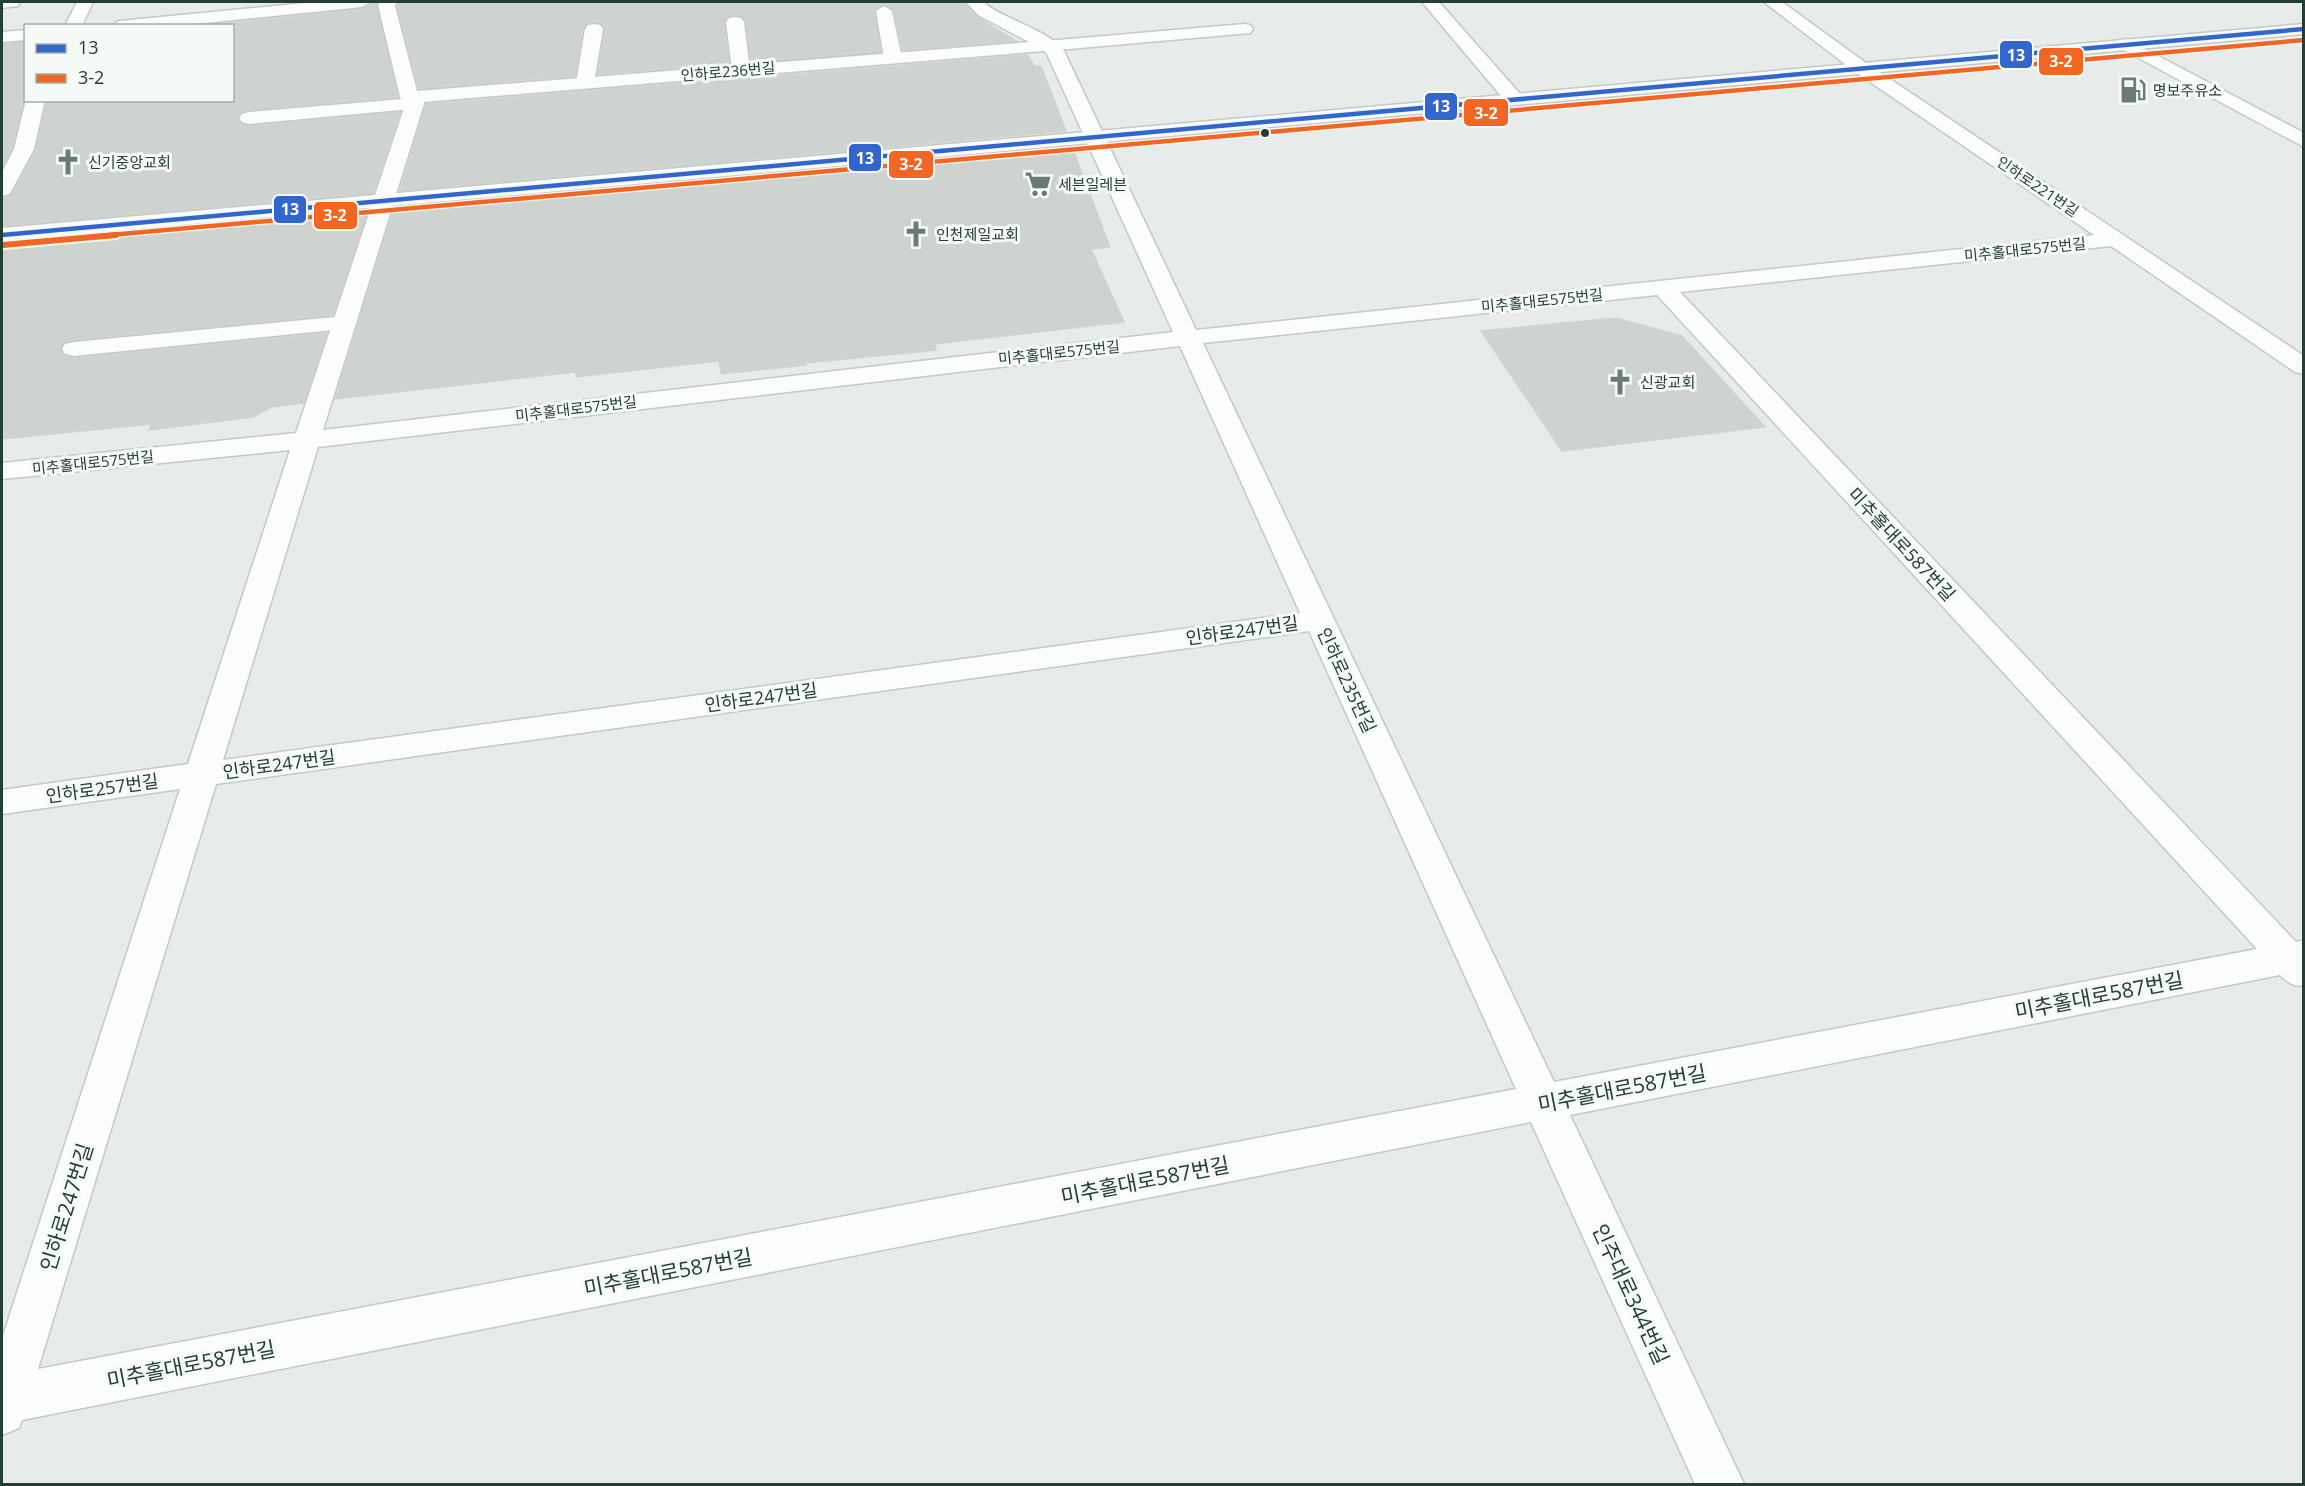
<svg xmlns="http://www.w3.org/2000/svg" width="2305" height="1486" viewBox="0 0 2305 1486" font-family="'Open Sans','Noto Sans KR',sans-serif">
	<rect width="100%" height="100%" fill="#e7ebe9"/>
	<!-- building -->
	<path fill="#ced3d0" stroke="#d0d4d2" stroke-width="1.5" d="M 399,2 L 964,2 L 977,17 L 1016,41 L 903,50 L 894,11 L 883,4 L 874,11 L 881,52 L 751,62 L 746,22 L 741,16 L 735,15 L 727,17 L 724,22 L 729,64 L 598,74 L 605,29 L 602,24 L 594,22 L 586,24 L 583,29 L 575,76 L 419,89 L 397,6 Z
		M 372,3 L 377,3 L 398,97 L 249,110 L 240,113 L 237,118 L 241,124 L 249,126 L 400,112 L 373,193 L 2,226 L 2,198 L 10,196 L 14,191 L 36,150 L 47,100 L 232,100 L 232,26 L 203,26 L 362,9 Z
		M 26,42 L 26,98 L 12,148 L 2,168 L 2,44 Z
		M 1028,55 L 1034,66 L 1041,66 L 1066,131 L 400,191 L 426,104 Z
		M 1072,147 L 1110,247 L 1091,249 L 1124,322 L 935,344 L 936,350 L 806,363 L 806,365 L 721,374 L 719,361 L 576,377 L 576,372 L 335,399 L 394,208 Z
		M 368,210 L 333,315 L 74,340 L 65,342 L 60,348 L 63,355 L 74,358 L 327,333 L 304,403 L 271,407 L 253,417 L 149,430 L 152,424 L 2,439 L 2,243 Z
		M 1616,318 L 1682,336 L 1765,427 L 1562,451 L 1481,331 Z"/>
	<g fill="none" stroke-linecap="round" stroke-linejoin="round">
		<!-- lane casing -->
		<g stroke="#c4c8c6" stroke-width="3">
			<path id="lane" d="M 2,2 L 20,2 L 18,6 L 2,8 Z
				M 884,6 L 892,11 L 902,58 L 899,62 L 887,62 L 884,58 L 876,11 Z
				M 735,17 L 741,18 L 744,22 L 750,70 L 747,74 L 735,74 L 732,70 L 726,22 L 729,18 Z
				M 594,24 L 600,25 L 603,29 L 594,83 L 592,87 L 578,87 L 576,83 L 585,29 L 588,25 Z
				M 1244,24 L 1250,25 L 1253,29 L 1250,33 L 1046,51 L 1040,50 L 1037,46 L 1040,42 L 1046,41 Z
				M 2126,39 L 2304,133 L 2304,147 L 2120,48 L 2117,44 L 2120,40 Z
				M 415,98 L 422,100 L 424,104 L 422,108 L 249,124 L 242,122 L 239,118 L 242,114 L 249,112 Z
				M 345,316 L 353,318 L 357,323 L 353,328 L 74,356 L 65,354 L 62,349 L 65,344 L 74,342 Z"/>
		</g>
		<!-- street casing -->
		<g stroke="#c4c8c6" stroke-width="3">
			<path id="street" d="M 77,2 L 93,2 L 82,26 L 65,26 Z
				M 316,2 L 370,2 L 362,7 L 176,26 L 111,26 L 119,21 Z
				M 380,2 L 397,2 L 395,6 L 417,91 L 1029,42 L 978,15 L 966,2 L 983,2 C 1004,20 1048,29 1064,51 L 1196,330 L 2094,235 L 1854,71 L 1764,2 L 1782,2 L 1866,63 L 2304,356 L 2304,374 L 2295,372 L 2111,246 L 1680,292 L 2296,942 L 2304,940 L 2304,985 C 2294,988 2286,981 2280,975 L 1570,1115 L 1744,1484 L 1695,1484 L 1531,1122 L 22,1420 L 19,1428 L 2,1435 L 2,1339 L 180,789 L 2,814 L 2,790 L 188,764 L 290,450 L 2,479 L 2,463 L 296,433 L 405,105 L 400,97 L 378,5 ZM 1044,51 L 1047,54 L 1173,332 L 323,430 L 424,104 L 423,102 ZM 1657,295 L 2257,949 L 1554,1082 L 1203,343 ZM 1180,346 L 1300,613 L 223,760 L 318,447 ZM 1309,631 L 1516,1089 L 38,1369 L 216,784 Z
				M 1422,2 L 1439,2 L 1521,95 L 1523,99 L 1521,103 L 1507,103 Z
				M 26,30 L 26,40 L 2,42 L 2,32 Z
				M 26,100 L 45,100 L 34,149 L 12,190 L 9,194 L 2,196 L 2,172 L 14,149 Z"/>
		</g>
		<!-- secondary casing -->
		<g stroke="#c3c9c6" stroke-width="3">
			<path id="secondary" d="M 2304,24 L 2304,34 L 2,241 L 2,228 Z"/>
		</g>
		<!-- lane -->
		<use href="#lane" fill="#fbfcfc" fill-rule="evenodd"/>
		<!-- street -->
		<use href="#street" fill="#fbfcfc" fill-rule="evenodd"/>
		<!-- secondary -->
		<use href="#secondary" fill="#fbfcfc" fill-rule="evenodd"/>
		<!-- bus-1 casing -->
		<g stroke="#f6faf7" stroke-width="7">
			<path id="bus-1" d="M 2,235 L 2304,29"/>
		</g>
		<!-- bus-2-far1 casing -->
		<g stroke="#f6faf7" stroke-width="7">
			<path id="bus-2-far1" d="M 99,236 L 2304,40"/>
		</g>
		<!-- bus-2 casing -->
		<g stroke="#f6faf7" stroke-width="10">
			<path id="bus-2" d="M 3,245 L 116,235"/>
		</g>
		<!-- bus-1 -->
		<use href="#bus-1" stroke="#36c" stroke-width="4.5"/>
		<!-- bus-2-far1 -->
		<use href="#bus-2-far1" stroke="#f26522" stroke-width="4.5"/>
		<!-- bus-2 -->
		<use href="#bus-2" stroke="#f26522" stroke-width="6"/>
	</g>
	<!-- icons -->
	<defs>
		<g id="fuel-bare" transform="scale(2.07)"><path d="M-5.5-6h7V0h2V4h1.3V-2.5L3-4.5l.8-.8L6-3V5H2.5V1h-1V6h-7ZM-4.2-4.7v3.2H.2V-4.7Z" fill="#697b73" stroke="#f6faf7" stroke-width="2.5" paint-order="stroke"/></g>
		<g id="church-bare" transform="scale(2.07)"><path d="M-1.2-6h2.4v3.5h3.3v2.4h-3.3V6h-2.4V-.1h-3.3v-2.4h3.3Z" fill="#697b73" stroke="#f6faf7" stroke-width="2.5" paint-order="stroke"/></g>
		<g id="supermarket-bare" transform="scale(2.07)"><path d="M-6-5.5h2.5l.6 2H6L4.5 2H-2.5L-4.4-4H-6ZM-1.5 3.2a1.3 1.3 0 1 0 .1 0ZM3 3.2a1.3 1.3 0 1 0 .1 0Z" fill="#697b73" stroke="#f6faf7" stroke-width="2.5" paint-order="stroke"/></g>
	</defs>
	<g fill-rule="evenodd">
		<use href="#fuel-bare" x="2133" y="90"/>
		<use href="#church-bare" x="68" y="162"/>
		<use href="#supermarket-bare" x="1038" y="184"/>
		<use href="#church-bare" x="916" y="234"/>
		<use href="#church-bare" x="1620" y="382"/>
	</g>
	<!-- markers -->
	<circle fill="#253e34" stroke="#f6faf7" stroke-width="2" cx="1265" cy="133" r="5"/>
	<g text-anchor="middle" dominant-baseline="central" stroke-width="6" stroke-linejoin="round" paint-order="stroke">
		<!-- far-street labels -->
		<g font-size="15" fill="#253e34" stroke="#f6faf7">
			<text transform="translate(728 71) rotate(-5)">인하로236번길</text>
			<text transform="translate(2038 186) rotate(34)">인하로221번길</text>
			<text transform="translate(2025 249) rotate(-6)">미추홀대로575번길</text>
			<text transform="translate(1542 300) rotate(-6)">미추홀대로575번길</text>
			<text transform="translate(1059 352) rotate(-6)">미추홀대로575번길</text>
			<text transform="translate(576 408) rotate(-7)">미추홀대로575번길</text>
			<text transform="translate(93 462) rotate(-6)">미추홀대로575번길</text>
		</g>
		<!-- far-poi labels -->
		<g font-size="15" fill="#253e34" stroke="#f6faf7" text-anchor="start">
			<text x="2153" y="90">명보주유소</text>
			<text x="88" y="162">신기중앙교회</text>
			<text x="1058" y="184">세븐일레븐</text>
			<text x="936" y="234">인천제일교회</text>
			<text x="1640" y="382">신광교회</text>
		</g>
		<!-- street labels -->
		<g font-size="18" fill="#253e34" stroke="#f6faf7">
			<text transform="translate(1902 544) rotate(47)">미추홀대로587번길</text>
			<text transform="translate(1242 630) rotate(-8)">인하로247번길</text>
			<text transform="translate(1347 680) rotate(65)">인하로235번길</text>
			<text transform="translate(761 697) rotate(-8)">인하로247번길</text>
			<text transform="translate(279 764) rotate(-8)">인하로247번길</text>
			<text transform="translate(102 788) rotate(-8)">인하로257번길</text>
		</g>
		<!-- near-street labels -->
		<g font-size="21" fill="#253e34" stroke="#f6faf7">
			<text transform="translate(2099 995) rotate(-11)">미추홀대로587번길</text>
			<text transform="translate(1622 1088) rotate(-11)">미추홀대로587번길</text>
			<text transform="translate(1145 1180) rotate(-11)">미추홀대로587번길</text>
			<text transform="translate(66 1207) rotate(-73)">인하로247번길</text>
			<text transform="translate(668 1272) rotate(-11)">미추홀대로587번길</text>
			<text transform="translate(1631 1294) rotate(65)">인주대로344번길</text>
			<text transform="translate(191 1364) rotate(-11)">미추홀대로587번길</text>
		</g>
	</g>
	<g stroke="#f6faf7" stroke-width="2">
		<rect x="1999" y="40" width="34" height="29" rx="6" fill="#36c"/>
		<rect x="2038" y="47" width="46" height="29" rx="6" fill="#f26522"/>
		<rect x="1424" y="92" width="34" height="29" rx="6" fill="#36c"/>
		<rect x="1463" y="98" width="46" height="29" rx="6" fill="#f26522"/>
		<rect x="848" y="143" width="34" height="29" rx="6" fill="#36c"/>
		<rect x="888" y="150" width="46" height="29" rx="6" fill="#f26522"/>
		<rect x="273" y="195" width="34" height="29" rx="6" fill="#36c"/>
		<rect x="313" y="201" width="45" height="29" rx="6" fill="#f26522"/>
	</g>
	<g font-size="16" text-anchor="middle" font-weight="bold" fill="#fff">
		<text x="2016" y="61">13</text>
		<text x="2061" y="67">3-2</text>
		<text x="1441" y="112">13</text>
		<text x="1486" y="119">3-2</text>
		<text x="865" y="164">13</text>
		<text x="911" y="170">3-2</text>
		<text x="290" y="215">13</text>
		<text x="335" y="221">3-2</text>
	</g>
	<!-- border -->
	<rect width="2305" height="1486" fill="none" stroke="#253e34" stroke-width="6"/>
	<!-- legend -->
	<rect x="24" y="24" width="210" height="78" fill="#f6faf7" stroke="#a2afa9" stroke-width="1.5"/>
	<rect x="36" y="44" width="30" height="9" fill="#3366cc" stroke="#a2afa9" stroke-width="1.5"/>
	<text x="78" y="54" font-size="18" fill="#253e34">13</text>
	<rect x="36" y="74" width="30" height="9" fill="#f26522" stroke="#a2afa9" stroke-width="1.5"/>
	<text x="78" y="84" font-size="18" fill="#253e34">3-2</text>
</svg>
